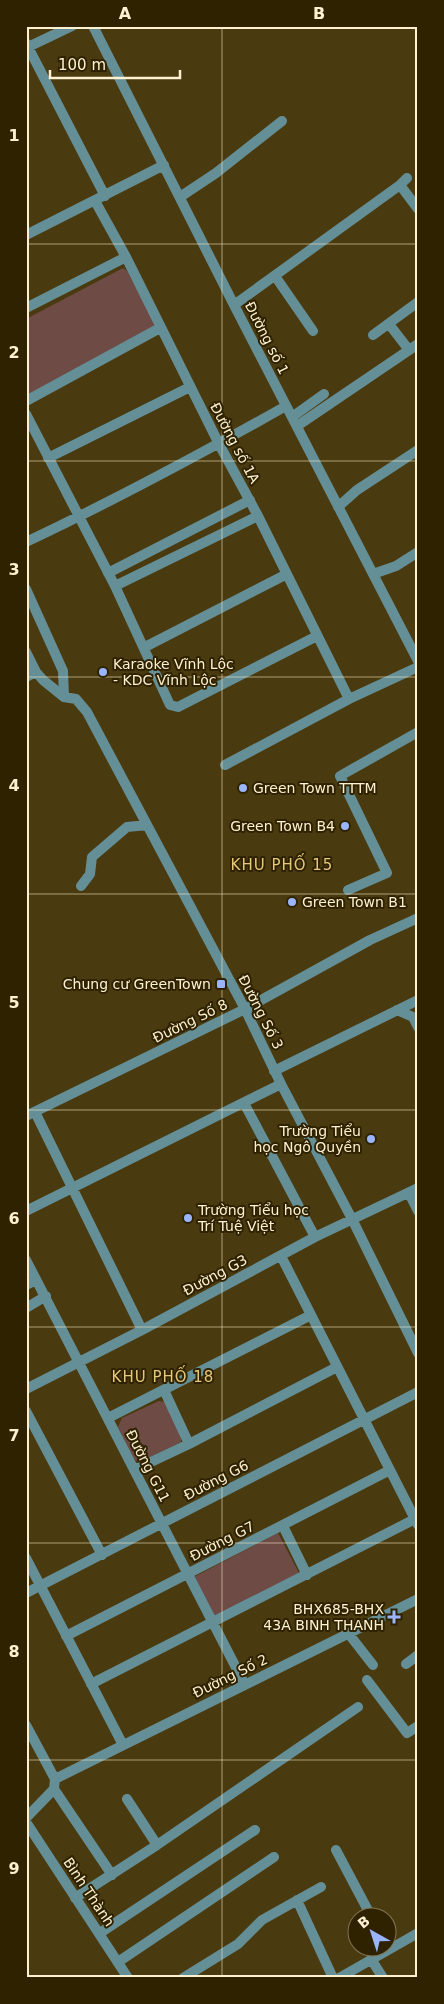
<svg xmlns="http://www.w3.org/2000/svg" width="444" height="2004" viewBox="0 0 444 2004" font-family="'DejaVu Sans',sans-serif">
	<rect width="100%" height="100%" fill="#4a3a0f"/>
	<!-- green -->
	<path fill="#6e4b45" d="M 123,268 L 127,271 L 155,324 L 150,330 L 28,395 L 26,394 L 26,319 Z
		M 159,1401 L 165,1402 L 181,1438 L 181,1442 L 142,1461 L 134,1460 L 118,1427 L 122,1418 Z
		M 278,1533 L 299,1573 L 215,1616 L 194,1577 Z"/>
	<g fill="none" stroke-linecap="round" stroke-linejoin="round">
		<!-- minor -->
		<path stroke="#658f96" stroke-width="10" d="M 93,26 L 234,305 L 418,661
			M 26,43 L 105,196
			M 26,48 L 72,26
			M 400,185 L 418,209
			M 180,197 L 216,173 L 282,121
			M 95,201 L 126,257 L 219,444 L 258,516 L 349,699
			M 26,235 L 164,165
			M 275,276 L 313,331
			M 234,305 L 400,185 L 407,178
			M 26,308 L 126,257
			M 389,324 L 409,350
			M 373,335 L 418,302
			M 26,401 L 160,328
			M 26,414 L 115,586 L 170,705 L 178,707 L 317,636
			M 292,417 L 324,394
			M 297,426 L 418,344
			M 48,458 L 190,387
			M 338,507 L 357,490 L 418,450
			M 26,542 C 115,500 201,454 286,406
			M 108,573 L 250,500
			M 373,574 L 396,566 L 418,552
			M 115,586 L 258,516
			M 26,589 L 63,671 L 64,697
			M 145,647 L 287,574
			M 26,652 L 36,672 L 43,680 L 64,697 L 76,699 L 87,712 L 245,1009 L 281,1084 L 352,1219 L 418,1353
			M 26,677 L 36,672
			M 225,765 L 349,699 L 418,667
			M 81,886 L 90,874 L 92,857 L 127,827 L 147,825
			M 348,890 L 387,873 L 340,776 L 418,732
			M 397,1010 L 413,1017 L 418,1027
			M 274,1071 L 418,1000
			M 244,1103 L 315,1237
			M 35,1112 L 142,1330
			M 26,1116 L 245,1009 L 370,940 L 418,918
			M 409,1193 L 418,1211
			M 26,1211 L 281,1084
			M 281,1256 L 418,1525
			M 26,1260 L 245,1685
			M 26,1285 L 36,1280
			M 26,1308 L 46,1296
			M 26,1389 L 142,1330 L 315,1237 L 418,1188
			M 164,1390 L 189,1444
			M 26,1411 L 102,1555
			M 108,1418 L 311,1315
			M 134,1470 L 189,1444 L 337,1367
			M 283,1526 L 307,1575
			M 26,1558 L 123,1745
			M 26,1593 L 418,1392
			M 348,1633 L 373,1665
			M 66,1636 L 390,1470
			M 406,1664 L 418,1655
			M 367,1680 L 407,1733 L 418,1726
			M 91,1684 L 415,1519
			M 26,1725 L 55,1779 L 54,1789 L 26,1818
			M 55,1779 L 418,1599
			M 54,1789 L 112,1875
			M 127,1799 L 157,1845
			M 26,1822 L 128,1978
			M 336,1850 L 371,1916
			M 75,1898 L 157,1845 L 358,1707
			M 297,1900 L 333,1978
			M 100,1933 L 255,1830
			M 371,1959 L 383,1978
			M 118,1962 L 274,1857
			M 183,1978 L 238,1944 L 262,1920 L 321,1887
			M 339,1978 L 418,1933"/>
	</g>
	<!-- grid -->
	<path fill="none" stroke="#fdf1d2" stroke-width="1" stroke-opacity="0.55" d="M 222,26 L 222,1978M 26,244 L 418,244M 26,461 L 418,461M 26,677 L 418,677M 26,894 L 418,894M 26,1110 L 418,1110M 26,1327 L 418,1327M 26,1543 L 418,1543M 26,1760 L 418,1760"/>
	<!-- markers -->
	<g fill="#9bb5fd" stroke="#2e2200" stroke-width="2">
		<circle cx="103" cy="672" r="5"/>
		<circle cx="243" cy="788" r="5"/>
		<circle cx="345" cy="826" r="5"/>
		<circle cx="292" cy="902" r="5"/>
		<rect x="216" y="979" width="10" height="10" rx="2.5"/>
		<circle cx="371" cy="1139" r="5"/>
		<circle cx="188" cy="1218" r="5"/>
		<path d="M391.5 1609.5h5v5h5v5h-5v5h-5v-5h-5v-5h5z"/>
	</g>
	<g text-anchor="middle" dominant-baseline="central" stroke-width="4" stroke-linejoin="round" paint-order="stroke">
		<!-- street labels -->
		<g font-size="14" fill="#fdf1d2" stroke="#2e2200">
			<text transform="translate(267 338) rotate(63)">Đường số 1</text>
			<text transform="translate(235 443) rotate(62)">Đường số 1A</text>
			<text transform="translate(261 1012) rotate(63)">Đường Số 3</text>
			<text transform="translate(190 1021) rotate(-26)">Đường Số 8</text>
			<text transform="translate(215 1275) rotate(-28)">Đường G3</text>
			<text transform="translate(148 1466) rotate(63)">Đường G11</text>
			<text transform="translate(216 1480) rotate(-27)">Đường G6</text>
			<text transform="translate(222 1541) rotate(-27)">Đường G7</text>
			<text transform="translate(230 1676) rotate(-26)">Đường Số 2</text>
			<text transform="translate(89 1892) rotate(56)">Bình Thành</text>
		</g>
		<!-- poi labels -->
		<g font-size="14" fill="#fdf1d2" stroke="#2e2200" text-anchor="start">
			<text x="113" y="664">Karaoke Vĩnh Lộc<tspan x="113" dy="16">- KDC Vĩnh Lộc</tspan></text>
			<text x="253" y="788">Green Town TTTM</text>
			<text x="335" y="826" text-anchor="end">Green Town B4</text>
			<text x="302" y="902">Green Town B1</text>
			<text x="211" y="984" text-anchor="end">Chung cư GreenTown</text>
			<text x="361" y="1131" text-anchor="end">Trường Tiểu<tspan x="361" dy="16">học Ngô Quyền</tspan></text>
			<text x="198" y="1210">Trường Tiểu học<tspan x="198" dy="16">Trí Tuệ Việt</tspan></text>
			<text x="384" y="1609" text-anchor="end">BHX685-BHX<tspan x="384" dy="16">43A BINH THANH</tspan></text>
		</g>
		<!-- neighbourhood labels -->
		<g font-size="15" letter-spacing="1" fill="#e7c878" stroke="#2e2200">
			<text x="282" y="865">KHU PHỐ 15</text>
			<text x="163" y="1377">KHU PHỐ 18</text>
		</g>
	</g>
	<!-- border -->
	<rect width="444" height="2004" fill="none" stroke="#2e2200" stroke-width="55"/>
	<!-- north arrow -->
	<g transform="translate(372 1932) rotate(321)"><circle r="24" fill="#2e2200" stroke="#817554"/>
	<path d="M0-4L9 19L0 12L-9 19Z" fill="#9bb5fd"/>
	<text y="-8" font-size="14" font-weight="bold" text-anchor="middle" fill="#fdf1d2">B</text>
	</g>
	<!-- scale -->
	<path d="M50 70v8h130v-8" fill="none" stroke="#fdf1d2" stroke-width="2.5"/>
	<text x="58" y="70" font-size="15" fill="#fdf1d2" stroke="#2e2200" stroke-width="4" paint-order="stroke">100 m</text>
	<rect x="28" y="28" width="388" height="1948" fill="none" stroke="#fdf1d2" stroke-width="2"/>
	<g font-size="16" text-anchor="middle" font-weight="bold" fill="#fdf1d2">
		<text x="125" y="19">A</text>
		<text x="319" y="19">B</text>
		<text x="14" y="141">1</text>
		<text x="14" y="358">2</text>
		<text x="14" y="575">3</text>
		<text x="14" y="791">4</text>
		<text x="14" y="1008">5</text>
		<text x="14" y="1224">6</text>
		<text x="14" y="1441">7</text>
		<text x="14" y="1657">8</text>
		<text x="14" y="1874">9</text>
	</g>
</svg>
